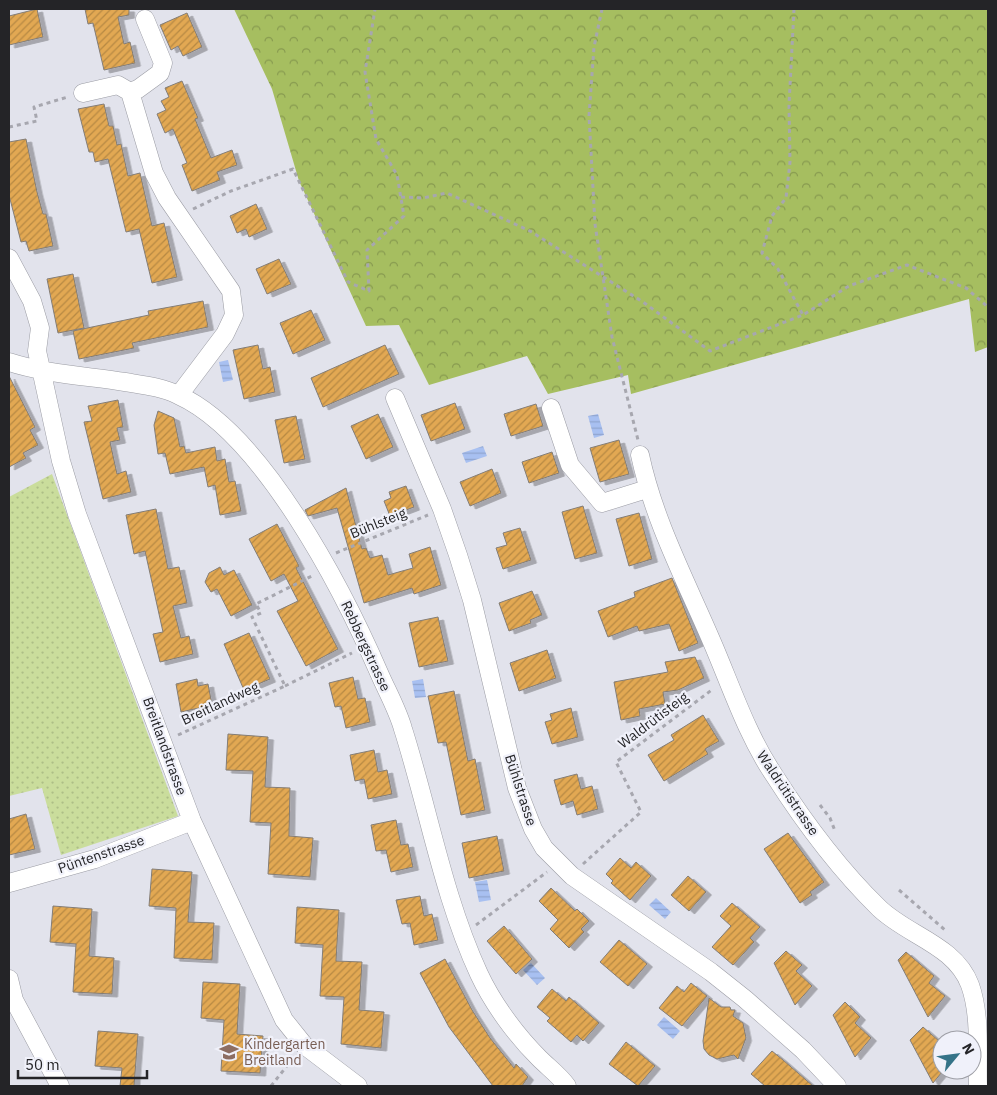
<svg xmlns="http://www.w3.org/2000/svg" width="997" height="1095" viewBox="0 0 997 1095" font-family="'IBM Plex Sans',sans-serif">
	<defs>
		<pattern id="grass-dots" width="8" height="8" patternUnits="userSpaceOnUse" patternTransform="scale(1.25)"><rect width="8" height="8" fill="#cadd9c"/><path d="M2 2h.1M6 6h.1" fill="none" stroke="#adbe86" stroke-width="1.8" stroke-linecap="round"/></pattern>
		<pattern id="forest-crowns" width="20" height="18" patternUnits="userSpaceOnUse" patternTransform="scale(1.25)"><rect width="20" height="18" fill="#a6be60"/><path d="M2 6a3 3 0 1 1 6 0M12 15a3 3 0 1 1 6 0" fill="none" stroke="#879a4f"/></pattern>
		<pattern id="water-rules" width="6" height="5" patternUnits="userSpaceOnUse" patternTransform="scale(1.25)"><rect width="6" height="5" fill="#a8c0f1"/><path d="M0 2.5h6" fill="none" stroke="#90a5cf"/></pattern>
		<pattern id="building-hatch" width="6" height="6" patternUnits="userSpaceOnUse" patternTransform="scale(1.25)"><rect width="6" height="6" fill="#e2a852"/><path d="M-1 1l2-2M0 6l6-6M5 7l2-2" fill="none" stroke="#b78944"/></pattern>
		<filter id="shadow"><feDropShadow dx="5.5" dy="3" stdDeviation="0" flood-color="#0004"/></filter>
	</defs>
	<rect width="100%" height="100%" fill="#e2e3ec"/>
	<!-- grass -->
	<path fill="url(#grass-dots)" d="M 52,474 L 178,816 L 61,855 L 42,788 L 9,796 L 9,497 Z"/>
	<!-- forest -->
	<path fill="url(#forest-crowns)" d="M 234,9 L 988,9 L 988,347 L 975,352 L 969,299 L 631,394 L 628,375 L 548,394 L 527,356 L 429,385 L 399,325 L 366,326 L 299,181 L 272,89 Z"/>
	<!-- water -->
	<path fill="url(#water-rules)" d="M 228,360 L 233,380 L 223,382 L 219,362 Z
		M 598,414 L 604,435 L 594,438 L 588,416 Z
		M 483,446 L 487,456 L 466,463 L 462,453 Z
		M 423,679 L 426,697 L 415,698 L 412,681 Z
		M 487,880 L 491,900 L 479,902 L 475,882 Z
		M 656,898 L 671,912 L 665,919 L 649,905 Z
		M 531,963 L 545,978 L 537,985 L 523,970 Z
		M 664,1017 L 680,1031 L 673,1039 L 657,1025 Z"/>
	<!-- building -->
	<path fill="url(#building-hatch)" stroke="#837d77" filter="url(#shadow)" d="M 37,9 L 43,37 L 9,45 L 9,16 Z
		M 85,9 L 129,9 L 129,15 L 118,17 L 124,44 L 130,42 L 135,63 L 104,70 L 93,23 L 88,24 Z
		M 187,13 L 202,47 L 183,56 L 178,46 L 171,50 L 160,25 Z
		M 182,81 L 198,118 L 195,119 L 211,158 L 232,150 L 237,165 L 217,172 L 220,180 L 192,191 L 182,165 L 187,163 L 173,129 L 165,133 L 157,114 L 166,110 L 161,101 L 169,97 L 165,88 Z
		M 104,104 L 109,126 L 113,126 L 117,145 L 121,144 L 128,176 L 140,173 L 152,226 L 164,223 L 177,277 L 152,283 L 139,229 L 126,232 L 108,159 L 95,162 L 93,152 L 89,152 L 78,109 Z
		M 26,139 L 37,192 L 43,214 L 46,214 L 53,246 L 29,251 L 26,241 L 21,242 L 9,195 L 9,142 Z
		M 256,204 L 267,229 L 249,237 L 246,229 L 237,233 L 230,216 Z
		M 279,259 L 291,284 L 267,294 L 256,269 Z
		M 73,274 L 84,328 L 58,333 L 47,279 Z
		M 203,301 L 208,327 L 132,343 L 134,348 L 79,359 L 73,331 L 149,315 L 148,311 Z
		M 311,310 L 325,340 L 293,354 L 280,323 Z
		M 258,345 L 263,369 L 270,367 L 275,392 L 244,399 L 233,350 Z
		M 385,345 L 399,374 L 323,407 L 311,378 Z
		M 9,376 L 35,427 L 30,430 L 38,445 L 23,453 L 26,458 L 9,467 Z
		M 118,400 L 123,427 L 117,428 L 120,440 L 110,442 L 117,474 L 126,471 L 131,492 L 103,499 L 84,422 L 92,421 L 88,406 Z
		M 455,403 L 465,429 L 431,441 L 421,415 Z
		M 536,404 L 543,426 L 511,436 L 504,414 Z
		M 158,411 L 174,418 L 180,447 L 184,446 L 186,453 L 215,447 L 217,461 L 225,459 L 229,482 L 235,481 L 241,511 L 220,515 L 215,485 L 208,487 L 204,467 L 170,474 L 165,453 L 158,454 L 154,425 Z
		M 378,414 L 393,447 L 366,459 L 351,426 Z
		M 296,416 L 305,459 L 284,463 L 275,420 Z
		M 619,440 L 629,474 L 600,482 L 590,448 Z
		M 552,452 L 559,473 L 529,483 L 522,462 Z
		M 492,469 L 501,493 L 470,506 L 460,482 Z
		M 406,486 L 414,507 L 390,516 L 384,501 L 391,498 L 389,492 Z
		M 346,488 L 362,549 L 366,548 L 370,558 L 382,555 L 388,575 L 413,568 L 409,554 L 430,547 L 441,585 L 414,594 L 412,588 L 364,603 L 337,508 L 308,516 L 305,510 Z
		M 583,506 L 597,553 L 575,559 L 562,512 Z
		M 156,509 L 168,569 L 179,567 L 187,603 L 173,606 L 181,638 L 189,636 L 193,654 L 160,662 L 153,634 L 163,632 L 145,551 L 134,554 L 126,515 Z
		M 639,513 L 652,559 L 629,566 L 616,519 Z
		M 277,524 L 299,566 L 296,568 L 338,649 L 306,666 L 277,611 L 298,601 L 284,574 L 271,581 L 249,539 Z
		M 520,528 L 531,560 L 503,569 L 496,548 L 507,545 L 503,533 Z
		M 220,567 L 224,575 L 234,570 L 252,605 L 231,616 L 217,589 L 211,592 L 205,582 L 209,573 Z
		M 672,578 L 698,643 L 679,651 L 669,624 L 639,631 L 637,626 L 608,637 L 598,611 L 635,597 L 634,592 Z
		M 532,591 L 542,615 L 530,620 L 531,623 L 509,631 L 499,603 Z
		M 438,617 L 448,661 L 419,667 L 409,623 Z
		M 249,633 L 270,679 L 244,690 L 224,644 Z
		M 547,650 L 556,678 L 519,691 L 510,663 Z
		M 695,657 L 704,678 L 678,690 L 663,692 L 665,704 L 639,709 L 640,716 L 621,720 L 614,682 L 668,672 L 665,662 Z
		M 353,677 L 358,699 L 365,698 L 370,722 L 346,728 L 341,706 L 335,707 L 329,683 Z
		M 197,679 L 198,686 L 208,684 L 212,705 L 181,712 L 176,684 Z
		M 454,691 L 468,761 L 475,759 L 485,810 L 461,815 L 446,742 L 438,743 L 428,696 Z
		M 571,708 L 578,737 L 552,744 L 545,722 L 552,720 L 550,714 Z
		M 703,715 L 719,741 L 705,749 L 708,754 L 664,781 L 648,755 L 674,740 L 671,735 Z
		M 228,734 L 268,737 L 265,787 L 290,788 L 289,836 L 313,838 L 310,877 L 268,874 L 271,823 L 250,822 L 253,771 L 226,770 Z
		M 374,750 L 378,772 L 387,770 L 392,794 L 368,799 L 364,779 L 355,781 L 350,755 Z
		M 577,774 L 581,789 L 592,786 L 598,809 L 577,815 L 573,801 L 561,805 L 554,780 Z
		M 26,814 L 35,849 L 9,855 L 9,819 Z
		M 396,820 L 401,845 L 408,844 L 413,867 L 391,872 L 386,850 L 376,851 L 371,825 Z
		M 788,833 L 824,882 L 810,892 L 812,895 L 800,903 L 764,849 Z
		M 497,836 L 504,871 L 469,878 L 462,843 Z
		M 620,858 L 631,868 L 636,862 L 651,876 L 630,900 L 611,883 L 613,881 L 606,874 Z
		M 152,869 L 192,872 L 188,922 L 214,923 L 212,960 L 174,958 L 176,908 L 149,906 Z
		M 688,876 L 706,892 L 689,911 L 671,895 Z
		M 551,888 L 575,911 L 577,909 L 589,921 L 581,929 L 584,932 L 569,948 L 550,929 L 558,920 L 539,901 Z
		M 420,896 L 424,916 L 432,914 L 438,940 L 414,945 L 410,923 L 402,924 L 396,900 Z
		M 732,903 L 760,927 L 750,938 L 754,942 L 733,965 L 712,947 L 731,926 L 720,916 Z
		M 53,906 L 92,909 L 89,956 L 114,958 L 112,994 L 73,992 L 76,944 L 50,942 Z
		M 297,907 L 339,910 L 336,961 L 362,962 L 359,1010 L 384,1012 L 381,1048 L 341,1044 L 344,997 L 320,996 L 323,945 L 295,943 Z
		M 504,926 L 532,959 L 516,974 L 487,941 Z
		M 619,940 L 647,964 L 628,986 L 600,962 Z
		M 786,951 L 802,965 L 796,971 L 812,986 L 795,1005 L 774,963 Z
		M 906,952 L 934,976 L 929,983 L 945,996 L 928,1017 L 898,960 Z
		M 445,959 L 472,1010 L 490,1038 L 514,1068 L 516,1064 L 528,1077 L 522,1086 L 493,1086 L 449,1027 L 420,973 Z
		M 203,982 L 240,984 L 237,1034 L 263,1036 L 260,1073 L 221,1071 L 224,1020 L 201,1018 Z
		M 691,983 L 707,996 L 682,1026 L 659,1008 L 677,986 L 684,992 Z
		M 552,989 L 566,1001 L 569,997 L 599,1023 L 583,1041 L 577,1035 L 571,1042 L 547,1021 L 550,1018 L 537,1007 Z
		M 709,998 L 721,1007 L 730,1007 L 731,1010 L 735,1010 L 733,1016 L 743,1023 L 746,1038 L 738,1059 L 734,1055 L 717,1059 L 709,1055 L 704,1049 L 703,1041 Z
		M 845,1002 L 860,1017 L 855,1023 L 871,1038 L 855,1057 L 833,1015 Z
		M 923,1027 L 939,1041 L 933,1049 L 942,1057 L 942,1072 L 933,1083 L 910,1040 Z
		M 98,1031 L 138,1034 L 134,1086 L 120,1086 L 122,1068 L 95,1066 Z
		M 626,1042 L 655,1066 L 638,1086 L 609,1064 Z
		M 772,1051 L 783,1060 L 813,1086 L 765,1086 L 751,1074 Z"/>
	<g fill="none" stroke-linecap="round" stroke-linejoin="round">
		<!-- minor casing -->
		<g stroke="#9b9ca4" stroke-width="19">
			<path id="minor" d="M 130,92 L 138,89 L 160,73 L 163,63 L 145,19
				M 83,93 L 118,85 L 130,92 L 154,173 L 167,198 L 231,291 L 234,315 L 225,334 L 179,395
				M 9,258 L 32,301 L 40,328 L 37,351 L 41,369 L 61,461 L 77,514 L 192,821 L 284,1020 L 304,1045 L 358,1086
				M 9,362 C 46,374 87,376 125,382 C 143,385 162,387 178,395 C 263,433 344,592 380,675 C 388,693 398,711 403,729 C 429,811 443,896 479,974 C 493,1004 516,1035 539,1058 C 549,1068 559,1075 567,1086
				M 395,398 L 442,509 L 458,555 L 472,600 L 517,788 L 533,829 L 544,848 L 572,876 L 711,972 L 745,999 L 803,1050 L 837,1086
				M 551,408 L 570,465 L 602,503 L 647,489
				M 640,455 C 654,521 686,581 712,642 C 731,686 747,735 774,775 C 804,822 839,869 879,908 C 908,936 955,945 970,985 C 981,1016 977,1054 978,1086
				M 9,883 L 95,859 L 192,821
				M 9,979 L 14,1000 L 60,1086"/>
		</g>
		<!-- path -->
		<path stroke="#a7a7af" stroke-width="3" stroke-dasharray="4 4" stroke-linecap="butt" d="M 602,9 L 594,47 L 589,116 L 595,224 L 612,337 L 638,440
			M 794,9 L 789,105 L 790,162 L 786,198 L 772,216 L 762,253 L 778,269 L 803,315
			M 9,127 L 37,121 L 34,107 L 68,97
			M 401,197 L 423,198 L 447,193 L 530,231 L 643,302 L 710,351 L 803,315 L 849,286 L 907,265 L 966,288 L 988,307
			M 193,209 L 231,191 L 293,169 L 348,282 L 369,291 L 367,250 L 404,216 L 397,175 L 376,139 L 365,72 L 375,9
			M 336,553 L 428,515
			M 285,686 L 352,653
			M 178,735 L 285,686 L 252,617 L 261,613 L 256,604 L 312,576
			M 820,805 L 830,818 L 835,831
			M 583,864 L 641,812 L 616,762 L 713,689
			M 899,890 L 945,930
			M 476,925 L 547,872
			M 271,1086 L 294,1057"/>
		<!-- minor -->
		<use href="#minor" stroke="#fff" stroke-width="18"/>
	</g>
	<!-- icons -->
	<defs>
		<g id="school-bare" transform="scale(1.5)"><path d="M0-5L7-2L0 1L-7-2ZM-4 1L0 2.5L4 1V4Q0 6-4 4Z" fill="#8d6e63" stroke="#f0f1fa" stroke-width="2.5" paint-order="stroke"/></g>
	</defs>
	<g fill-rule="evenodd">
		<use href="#school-bare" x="229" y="1052"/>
	</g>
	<g text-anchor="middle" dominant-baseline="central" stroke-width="4.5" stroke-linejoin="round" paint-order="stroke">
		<!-- street labels -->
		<g font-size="14" fill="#242427" stroke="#f0f1fa">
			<text transform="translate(378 523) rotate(-22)">Bühlsteig</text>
			<text transform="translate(366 646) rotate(65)">Rebbergstrasse</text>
			<text transform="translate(220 703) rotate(-25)">Breitlandweg</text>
			<text transform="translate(653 720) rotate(-37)">Waldrütisteig</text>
			<text transform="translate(165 746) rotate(70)">Breitlandstrasse</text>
			<text transform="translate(521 790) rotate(72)">Bühlstrasse</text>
			<text transform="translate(788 793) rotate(56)">Waldrütistrasse</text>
			<text transform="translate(101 854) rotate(-19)">Püntenstrasse</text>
		</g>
		<!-- education labels -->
		<g font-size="14" fill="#785e54" stroke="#f0f1fa" text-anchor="start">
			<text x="244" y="1044">Kindergarten<tspan x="244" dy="16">Breitland</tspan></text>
		</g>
	</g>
	<!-- border -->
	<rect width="997" height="1095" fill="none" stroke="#242427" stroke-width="20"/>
	<!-- north arrow -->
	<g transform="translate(957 1055) rotate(61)"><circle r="24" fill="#f0f1fa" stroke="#9e9fa6"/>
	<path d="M0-4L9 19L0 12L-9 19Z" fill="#357388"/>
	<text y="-8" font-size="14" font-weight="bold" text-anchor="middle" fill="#242427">N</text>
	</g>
	<!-- scale -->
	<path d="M18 1070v8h129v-8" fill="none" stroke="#242427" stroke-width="2.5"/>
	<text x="25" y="1070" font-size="15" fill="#242427" stroke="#f0f1fa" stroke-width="4" paint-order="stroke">50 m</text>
</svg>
